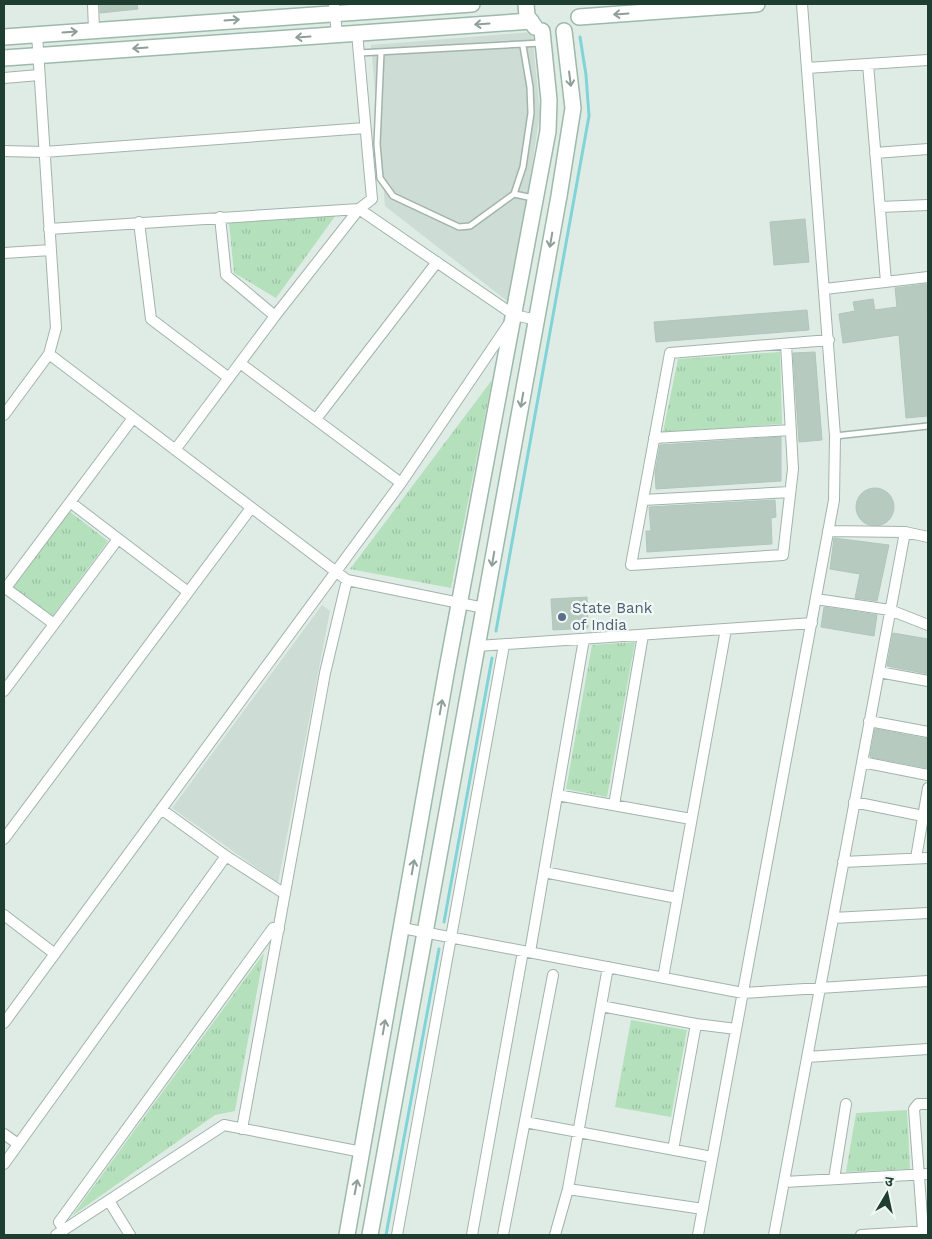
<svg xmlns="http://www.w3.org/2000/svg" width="932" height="1239" viewBox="0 0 932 1239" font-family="'Work Sans','Noto Sans Devanagari',sans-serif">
	<defs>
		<pattern id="grass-tufts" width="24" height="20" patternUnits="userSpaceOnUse" patternTransform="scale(1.25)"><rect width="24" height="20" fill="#b5e0bc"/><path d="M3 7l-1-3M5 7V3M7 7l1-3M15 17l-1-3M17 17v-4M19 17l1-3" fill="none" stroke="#9bc1a2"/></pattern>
	</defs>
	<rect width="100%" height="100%" fill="#dfece5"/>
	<!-- built -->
	<path fill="#cddcd4" d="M 532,32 L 540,113 L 511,304 L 385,206 L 371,45 Z
		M 322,605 L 330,611 L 278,883 L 172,808 Z"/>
	<!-- grass -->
	<path fill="url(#grass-tufts)" d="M 336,215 L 276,298 L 234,273 L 229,223 Z
		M 780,352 L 782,424 L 663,432 L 678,359 Z
		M 492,380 L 451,588 L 350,569 Z
		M 69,511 L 108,541 L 52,617 L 12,587 Z
		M 635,642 L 607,797 L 566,789 L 592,645 Z
		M 264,953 L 235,1111 L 215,1115 L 72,1216 Z
		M 631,1020 L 687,1030 L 671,1117 L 615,1107 Z
		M 907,1110 L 910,1169 L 846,1172 L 856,1113 Z"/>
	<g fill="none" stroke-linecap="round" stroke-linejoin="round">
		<!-- stream -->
		<path stroke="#80d4d8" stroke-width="3" d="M 496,631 L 589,116 L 586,75 L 580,37
			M 444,922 L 492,658
			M 386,1235 L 439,949"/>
	</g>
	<!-- building -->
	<path fill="#b7cac0" stroke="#b1c6bb" d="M 100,4 L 137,4 L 138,9 L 100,13 Z
		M 805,219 L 809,262 L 774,265 L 770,222 Z
		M 927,284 L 928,416 L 906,418 L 899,335 L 843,343 L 839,314 L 855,311 L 853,302 L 873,299 L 875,310 L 897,307 L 895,288 Z
		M 807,310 L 809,330 L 656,342 L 654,322 Z
		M 815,352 L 822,440 L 799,442 L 793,353 Z
		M 781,437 L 781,481 L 656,489 L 655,473 L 660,445 Z
		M856 507a19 19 0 1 1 38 0a19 19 0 1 1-38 0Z
		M 775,500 L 776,517 L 771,518 L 772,544 L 647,552 L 646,531 L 651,531 L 649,507 Z
		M 834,538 L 889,545 L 877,601 L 855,598 L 860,574 L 830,569 Z
		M 587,597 L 588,628 L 553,630 L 551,599 Z
		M 824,607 L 877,615 L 874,636 L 821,627 Z
		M 893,633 L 928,639 L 928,674 L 887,666 Z
		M 875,729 L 928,739 L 928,768 L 870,757 Z"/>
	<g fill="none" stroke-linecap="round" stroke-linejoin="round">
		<!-- lane casing -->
		<g stroke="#a1b4ac" stroke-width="8">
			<path id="lane" d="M 381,52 L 377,144 L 380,178 L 393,196 L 459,227 L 470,226 L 514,194 L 523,167 L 531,113 L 530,87 L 523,46
				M 359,53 L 541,43
				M 514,194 L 533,198
				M 835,436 L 928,426"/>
		</g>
		<!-- street casing -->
		<g stroke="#a1b4ac" stroke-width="12">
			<path id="street" d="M 93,4 L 94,30
				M 334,4 L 337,35
				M 868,64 L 886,282
				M 807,68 L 928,60
				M 4,78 L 39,75
				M 4,151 L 44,152 L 365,128
				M 875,153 L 928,149
				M 880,207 L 928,205
				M 220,217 L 226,275 L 275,316
				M 139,222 L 151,319 L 229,378
				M 49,229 L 359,209 L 514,315 L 537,320
				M 4,253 L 51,250
				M 825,289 L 928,277
				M 786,344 L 793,469 L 783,555 L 631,565 L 670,353 L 829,340
				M 49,354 L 347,580 L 484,608
				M 240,363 L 401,483
				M 4,415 L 49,354 L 56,328 L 37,34
				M 316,419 L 437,262
				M 654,438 L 791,430
				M 175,450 L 275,316 L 359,209 L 372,199 L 357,33
				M 643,500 L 790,492
				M 70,502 L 188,592
				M 828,531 L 905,532 L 928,537
				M 4,587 L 54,624
				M 5,589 L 133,418
				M 816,599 L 890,610 L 928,625
				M 478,646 L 812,623
				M 879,672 L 928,681
				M 4,691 L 118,539
				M 869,721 L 928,732
				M 862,762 L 928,775
				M 557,795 L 691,819
				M 854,802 L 923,816
				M 614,805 L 643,635
				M 161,809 L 226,856 L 285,894
				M 4,839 L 251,508
				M 916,858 L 928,788
				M 843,862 L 928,858
				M 544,872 L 677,898
				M 4,915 L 55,954
				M 833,918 L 928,913
				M 402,928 L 743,993 L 928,981
				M 530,952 L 584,639
				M 663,978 L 726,629
				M 601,1006 L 696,1024 L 673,1150
				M 4,1023 L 401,483 L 508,325
				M 696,1024 L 736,1029
				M 807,1057 L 928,1049
				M 525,1122 L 712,1157
				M 242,1129 L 325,673 L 347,580
				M 4,1134 L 18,1144
				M 4,1164 L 226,856
				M 834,1179 L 846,1104
				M 784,1182 L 928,1174
				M 568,1189 L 703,1209
				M 109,1201 L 130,1235
				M 64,1230 L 59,1222 L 273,928 L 279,929
				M 923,1231 L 914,1109 L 918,1104 L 928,1104
				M 56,1235 L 224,1125 L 362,1152
				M 397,1235 L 504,645
				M 472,1235 L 523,951
				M 503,1235 L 553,975
				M 555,1235 L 568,1189 L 608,967
				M 698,1235 L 834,500 L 835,436 L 802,4
				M 774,1235 L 905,532
				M 861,1235 L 928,1231"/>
		</g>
		<!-- secondary casing -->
		<g stroke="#9cb9ac" stroke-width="18">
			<path id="secondary" d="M 526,4 L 527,16 L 535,27
				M 579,17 L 757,4
				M 4,37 L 472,4
				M 4,58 L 531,21
				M 347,1235 L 446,674 L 548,131 L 549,100 L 542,31
				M 370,1235 L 559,196 L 573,108 L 564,31"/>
		</g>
		<!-- lane -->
		<use href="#lane" stroke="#fff" stroke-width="5"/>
		<!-- street -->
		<use href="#street" stroke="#fff" stroke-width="10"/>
		<!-- secondary -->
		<use href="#secondary" stroke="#fff" stroke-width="15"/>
	</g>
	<!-- one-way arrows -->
	<defs><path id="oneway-shaft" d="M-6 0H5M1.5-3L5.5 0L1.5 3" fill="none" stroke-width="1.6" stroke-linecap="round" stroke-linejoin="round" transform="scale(1.25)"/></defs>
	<g stroke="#8e9e98">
		<use href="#oneway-shaft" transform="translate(621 14) rotate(176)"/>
		<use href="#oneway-shaft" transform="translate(232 20) rotate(-4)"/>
		<use href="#oneway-shaft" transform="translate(482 24) rotate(176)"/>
		<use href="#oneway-shaft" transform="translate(70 32) rotate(-4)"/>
		<use href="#oneway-shaft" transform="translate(303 37) rotate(176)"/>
		<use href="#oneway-shaft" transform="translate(140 48) rotate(176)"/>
		<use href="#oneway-shaft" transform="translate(570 79) rotate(83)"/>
		<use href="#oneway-shaft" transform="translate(551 240) rotate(100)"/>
		<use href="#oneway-shaft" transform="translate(522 400) rotate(100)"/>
		<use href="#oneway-shaft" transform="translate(493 559) rotate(100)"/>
		<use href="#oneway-shaft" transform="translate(441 707) rotate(-80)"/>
		<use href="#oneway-shaft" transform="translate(413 867) rotate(-80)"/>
		<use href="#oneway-shaft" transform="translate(384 1027) rotate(-80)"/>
		<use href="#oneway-shaft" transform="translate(356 1187) rotate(-79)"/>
	</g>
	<!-- markers -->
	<circle fill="#5c6f8a" stroke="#f0f8f3" stroke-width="2" cx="562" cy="617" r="5"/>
	<g text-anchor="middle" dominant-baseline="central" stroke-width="4.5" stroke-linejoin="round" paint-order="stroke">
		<!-- service labels -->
		<g font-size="15" fill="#4e5e75" stroke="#f0f8f3" text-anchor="start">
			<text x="572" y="608">State Bank<tspan x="572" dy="17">of India</tspan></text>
		</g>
	</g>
	<!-- border -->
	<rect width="932" height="1239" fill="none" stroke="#1e3e32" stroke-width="10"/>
	<!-- north arrow -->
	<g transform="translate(887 1194) rotate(9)" stroke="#f0f8f3" stroke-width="4" paint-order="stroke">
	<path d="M0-4L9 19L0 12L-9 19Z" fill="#1e3e32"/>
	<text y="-8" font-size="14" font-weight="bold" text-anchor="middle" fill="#1e3e32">उ</text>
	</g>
</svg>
